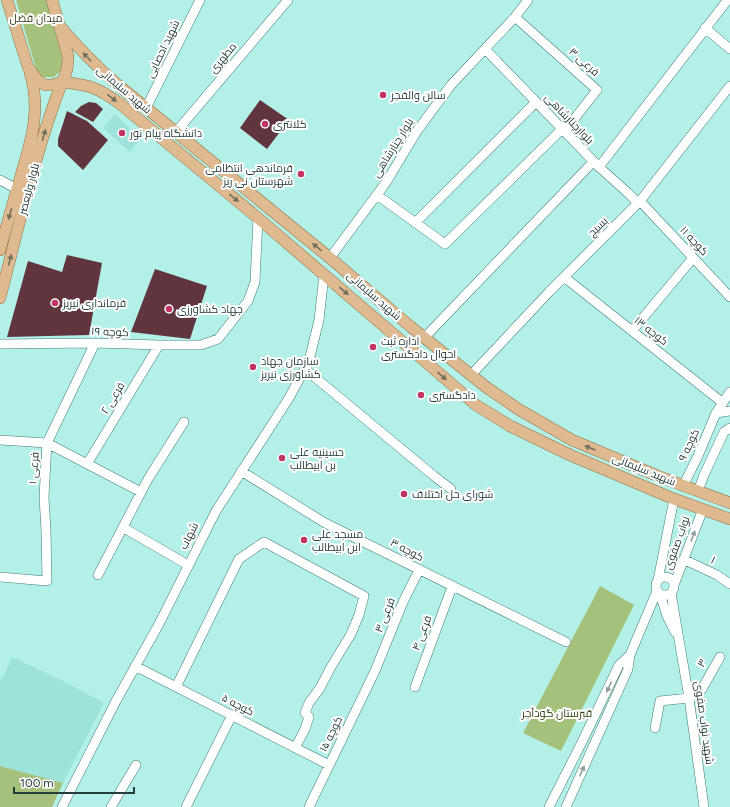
<svg xmlns="http://www.w3.org/2000/svg" width="730" height="807" viewBox="0 0 730 807" font-family="Figtree,Cairo,sans-serif">
	<rect width="100%" height="100%" fill="#b3f0e8"/>
	<!-- built -->
	<path fill="#9de3da" d="M 115,114 L 140,139 L 130,152 L 103,128 Z
		M 12,657 L 65,682 L 104,703 L 63,783 L 0,766 L 0,680 L 5,674 Z"/>
	<!-- green -->
	<path fill="#a5c17b" d="M 16,0 L 46,0 L 64,64 L 64,68 L 54,77 L 41,77 L 37,72 Z
		M 600,586 L 634,605 L 561,751 L 523,733 Z
		M 0,766 L 63,783 L 52,807 L 0,807 Z"/>
	<!-- building -->
	<path fill="#60353e" d="M 260,100 L 289,120 L 267,149 L 240,128 Z
		M 89,102 L 96,103 L 103,109 L 93,122 L 75,112 L 81,106 Z
		M 67,111 L 87,121 L 108,140 L 83,170 L 58,146 L 58,139 Z
		M 67,255 L 102,263 L 89,335 L 7,337 L 28,261 L 62,272 Z
		M 155,269 L 207,286 L 190,339 L 131,332 Z"/>
	<g fill="none" stroke-linecap="round" stroke-linejoin="round">
		<!-- minor casing -->
		<g stroke="#427c76" stroke-width="10">
			<path id="minor" d="M 515,17 L 597,90 L 564,132
				M 705,28 L 730,49
				M 485,49 L 599,167 L 628,193 L 638,203
				M 146,108 L 200,0
				M 176,132 L 288,0
				M 599,167 L 726,2
				M 0,180 L 17,189
				M 377,195 L 445,244 L 562,129
				M 640,201 L 730,297
				M 415,223 L 536,102
				M 330,258 L 387,181 L 417,131 L 451,85 L 515,17 L 528,0
				M 564,277 L 723,403
				M 632,331 L 693,258
				M 424,338 L 593,162
				M 0,344 L 95,343 L 159,345 L 201,345 L 218,339 L 248,301 L 255,282 L 258,218
				M 305,369 L 434,476 L 451,489
				M 471,375 L 549,292 L 640,201 L 730,86
				M 716,413 L 730,411
				M 0,440 L 47,443 L 141,492
				M 87,464 L 159,345
				M 241,471 L 325,523 L 566,642
				M 683,486 L 698,456 L 716,413 L 730,392
				M 698,491 L 704,475 L 724,432 L 730,428
				M 124,528 L 188,565
				M 685,560 L 717,575 L 730,584
				M 98,575 L 148,479 L 184,422
				M656 586a9 9 0 1 1 18 0a9 9 0 1 1-18 0Z
				M 0,577 L 47,581 L 46,531 L 44,497 L 47,443 L 95,343
				M 658,580 L 674,499
				M 674,585 L 703,509
				M 671,593 L 689,698 L 704,807
				M 660,594 L 667,616 L 675,632
				M 135,666 L 329,765
				M 176,687 L 239,559 L 264,542 L 364,596 L 359,615 L 351,634 L 331,667 L 320,688 L 309,703 L 305,713 L 309,717 L 305,729 L 295,748
				M 415,687 L 452,587
				M 655,728 L 660,701 L 689,698 L 702,689 L 720,657
				M 62,807 L 116,701 L 159,624 L 216,511 L 289,398 L 309,361 L 319,320 L 324,275
				M 111,807 L 136,765
				M 186,807 L 232,715
				M 309,807 L 375,671 L 403,602 L 419,570
				M 549,807 L 582,742 L 619,665 L 630,655
				M 566,807 L 628,669 L 630,655 L 657,591"/>
		</g>
		<!-- major casing -->
		<g stroke="#907143" stroke-width="12">
			<path id="major" d="M 7,0 L 28,67 L 37,80 L 45,85 L 52,85 L 62,82 C 67,73 68,67 68,56 L 52,0
				M 59,25 C 77,47 96,66 118,85 L 330,258 L 411,327 L 486,387 L 518,409 L 572,440 L 658,476 L 730,503
				M 0,250 C 6,227 13,204 19,182 C 30,145 42,111 30,73
				M 0,298 C 19,226 35,152 62,82 C 89,85 97,87 119,103 L 258,218 L 476,405 L 510,426 L 570,455 L 674,499 L 730,519"/>
		</g>
		<!-- minor -->
		<use href="#minor" stroke="#fff" stroke-width="9"/>
		<!-- major -->
		<use href="#major" stroke="#dfba91" stroke-width="11"/>
	</g>
	<!-- one-way arrows -->
	<defs><path id="oneway-solid" d="M-6-.8H1V-3.2L6.5 0L1 3.2V.8H-6Z"/></defs>
	<g fill="#6f705d">
		<use href="#oneway-solid" transform="translate(87 57) rotate(-134)"/>
		<use href="#oneway-solid" transform="translate(112 98) rotate(37)"/>
		<use href="#oneway-solid" transform="translate(44 135) rotate(-73)"/>
		<use href="#oneway-solid" transform="translate(234 198) rotate(39)"/>
		<use href="#oneway-solid" transform="translate(10 214) rotate(106)"/>
		<use href="#oneway-solid" transform="translate(317 247) rotate(-141)"/>
		<use href="#oneway-solid" transform="translate(10 260) rotate(-75)"/>
		<use href="#oneway-solid" transform="translate(344 291) rotate(41)"/>
		<use href="#oneway-solid" transform="translate(442 376) rotate(41)"/>
		<use href="#oneway-solid" transform="translate(590 448) rotate(-157)"/>
	</g>
	<g fill="#929e9d">
		<use href="#oneway-solid" transform="translate(693 536) rotate(-70)"/>
		<use href="#oneway-solid" transform="translate(609 687) rotate(115)"/>
		<use href="#oneway-solid" transform="translate(582 771) rotate(-66)"/>
	</g>
	<!-- markers -->
	<g fill="#c13360" stroke="#fff" stroke-width="1.5">
		<circle cx="383" cy="95" r="4"/>
		<circle cx="265" cy="124" r="4"/>
		<circle cx="122" cy="133" r="4"/>
		<circle cx="301" cy="174" r="4"/>
		<circle cx="55" cy="303" r="4"/>
		<circle cx="169" cy="309" r="4"/>
		<circle cx="373" cy="347" r="4"/>
		<circle cx="253" cy="367" r="4"/>
		<circle cx="421" cy="395" r="4"/>
		<circle cx="282" cy="458" r="4"/>
		<circle cx="404" cy="494" r="4"/>
		<circle cx="304" cy="540" r="4"/>
	</g>
	<g text-anchor="middle" dominant-baseline="central" stroke-width="4" stroke-linejoin="round" paint-order="stroke">
		<!-- park labels -->
		<g font-size="11" fill="#334316" stroke="#fff">
			<text x="36" y="18">میدان فضل</text>
			<text x="557" y="713">قبرستان گودآجر</text>
		</g>
		<!-- street labels -->
		<g font-size="11" fill="#253e3b" stroke="#fff">
			<text transform="translate(163 49) rotate(-64)">شهید احصایی</text>
			<text transform="translate(223 58) rotate(-50)">مطهری</text>
			<text transform="translate(584 62) rotate(42)">فرعی ۳</text>
			<text transform="translate(124 90) rotate(40)">شهید سلیمانی</text>
			<text transform="translate(569 119) rotate(46)">بلوارچنارشاهی</text>
			<text transform="translate(393 148) rotate(-58)">بلوار چنارشاهی</text>
			<text transform="translate(29 189) rotate(-75)">بلوار ولیعصر</text>
			<text transform="translate(598 227) rotate(-44)">بسیج</text>
			<text transform="translate(694 241) rotate(47)">کوچه ۱۱</text>
			<text transform="translate(374 296) rotate(41)">شهید سلیمانی</text>
			<text transform="translate(651 331) rotate(38)">کوچه ۱۳</text>
			<text transform="translate(110 332) rotate(2)">کوچه ۱۹</text>
			<text transform="translate(113 398) rotate(-59)">فرعی ۲</text>
			<text transform="translate(689 445) rotate(-65)">کوچه ۹</text>
			<text transform="translate(34 468) rotate(-86)">فرعی ۱</text>
			<text transform="translate(644 470) rotate(22)">شهید سلیمانی</text>
			<text transform="translate(189 536) rotate(-63)">شهاب</text>
			<text transform="translate(677 543) rotate(-70)">نواب صفوی</text>
			<text transform="translate(407 550) rotate(28)">کوچه ۳</text>
			<text transform="translate(713 560) rotate(26)">۱</text>
			<text transform="translate(385 615) rotate(-68)">فرعی ۳</text>
			<text transform="translate(422 633) rotate(-69)">فرعی ۴</text>
			<text transform="translate(702 663) rotate(-61)">۳</text>
			<text transform="translate(238 705) rotate(27)">کوچه ۵</text>
			<text transform="translate(704 723) rotate(82)">شهید نواب صفوی</text>
			<text transform="translate(331 734) rotate(-64)">کوچه ۱۵</text>
		</g>
		<!-- poi labels -->
		<g font-size="11" fill="#253e3b" stroke="#fff" text-anchor="start">
			<text x="391" y="95">سالن والفجر</text>
			<text x="273" y="124">کلانتری</text>
			<text x="130" y="133">دانشگاه پیام نور</text>
			<text x="293" y="168" text-anchor="end">فرماندهی انتظامی<tspan x="293" dy="13">شهرستان نی ریز</tspan></text>
			<text x="63" y="303">فرمانداری نیریز</text>
			<text x="177" y="309">جهاد کشاورزی</text>
			<text x="381" y="341">اداره ثبت<tspan x="381" dy="13">احوال دادگستری</tspan></text>
			<text x="261" y="361">سازمان جهاد<tspan x="261" dy="13">کشاورزی نیریز</tspan></text>
			<text x="429" y="395">دادگستری</text>
			<text x="290" y="452">حسینیه علی<tspan x="290" dy="13">بن ابیطالب</tspan></text>
			<text x="412" y="494">شورای حل اختلاف</text>
			<text x="312" y="534">مسجد علی<tspan x="312" dy="13">ابن ابیطالب</tspan></text>
		</g>
	</g>
	<!-- scale -->
	<path d="M14 787v6h120v-6" fill="none" stroke="#253e3b" stroke-width="2"/>
	<text x="20" y="787" font-size="12" fill="#253e3b" stroke="#ffffff" stroke-width="3" paint-order="stroke">100 m</text>
</svg>
